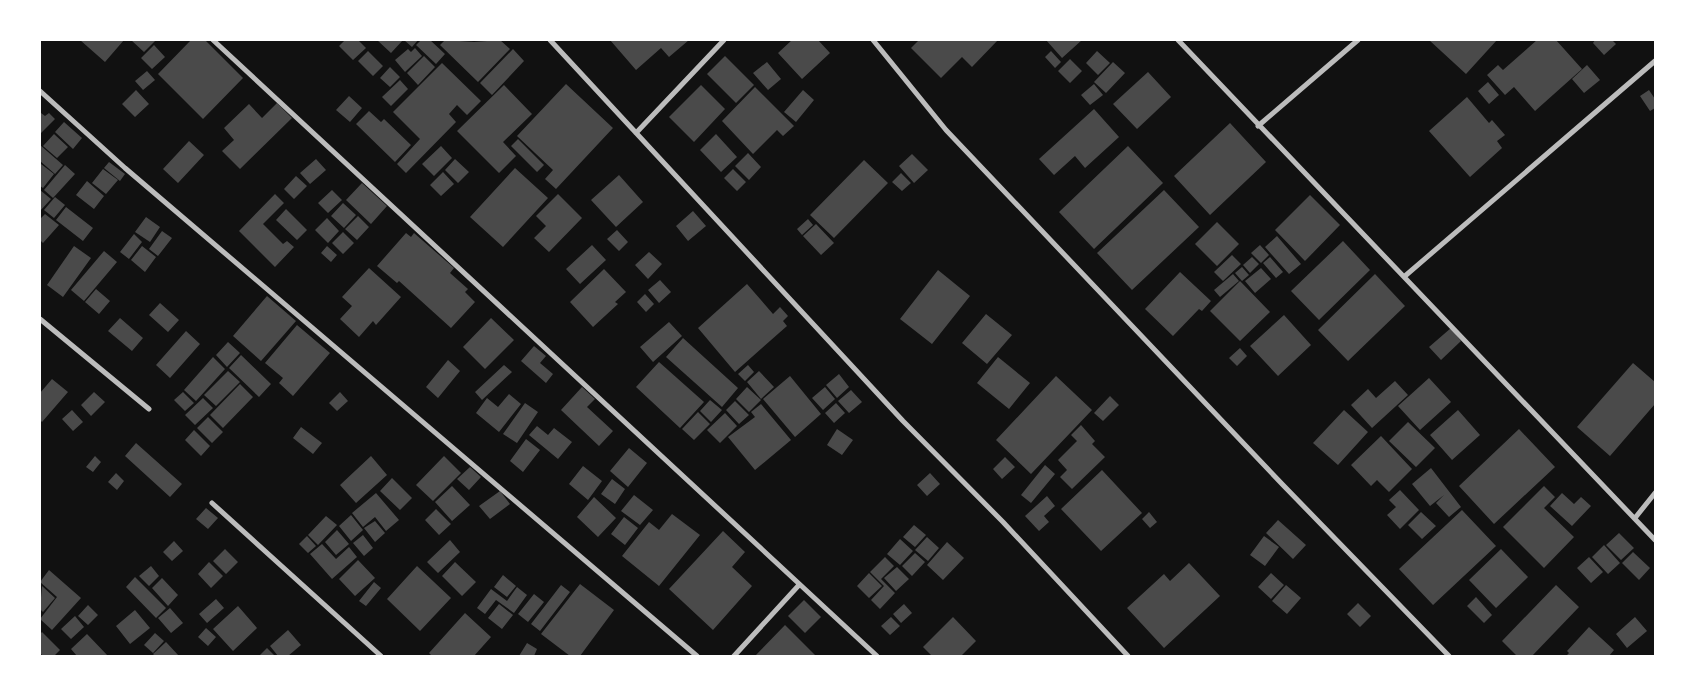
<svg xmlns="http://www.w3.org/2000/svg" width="1695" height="696" viewBox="0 0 1695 696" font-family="'Archivo Narrow',sans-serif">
	<rect width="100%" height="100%" fill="#111"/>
	<!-- building -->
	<path fill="#4a4a4a" d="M 80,40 L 124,40 L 105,62 Z
		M 131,40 L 156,40 L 144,52 Z
		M 191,40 L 205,40 L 243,78 L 203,119 L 158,74 Z
		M 345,40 L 358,40 L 366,48 L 353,60 L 339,46 Z
		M 377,40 L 403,40 L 391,53 Z
		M 404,40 L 418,40 L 412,47 Z
		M 421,40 L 430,40 L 445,54 L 436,64 L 416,45 Z
		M 445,40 L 474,42 L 500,40 L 510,49 L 478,82 L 440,45 Z
		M 610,40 L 689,40 L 669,57 L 661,48 L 636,70 Z
		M 792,40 L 818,40 L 830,53 L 802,79 L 778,53 Z
		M 919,40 L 998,40 L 972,67 L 962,57 L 941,78 L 911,48 Z
		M 1046,40 L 1082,40 L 1062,58 Z
		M 1429,40 L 1497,40 L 1466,74 Z
		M 1537,40 L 1556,40 L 1582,69 L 1535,111 L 1514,87 L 1505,95 L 1487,75 L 1498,65 L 1503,70 Z
		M 1595,40 L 1612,40 L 1616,44 L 1604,55 L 1593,43 Z
		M 154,45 L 165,57 L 152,69 L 141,58 Z
		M 415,48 L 422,56 L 405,72 L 395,60 L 408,49 L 411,52 Z
		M 513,49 L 524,61 L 492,95 L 480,83 Z
		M 368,51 L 383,66 L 373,76 L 358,61 Z
		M 1051,51 L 1061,62 L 1055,68 L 1045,57 Z
		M 1097,51 L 1110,63 L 1098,75 L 1086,63 Z
		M 424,56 L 435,67 L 418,85 L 407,73 Z
		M 725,56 L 754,85 L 736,103 L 707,74 Z
		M 1070,59 L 1082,71 L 1070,83 L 1058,71 Z
		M 767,62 L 781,79 L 768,90 L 753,73 Z
		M 1113,62 L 1125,73 L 1106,93 L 1094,82 Z
		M 442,63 L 481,101 L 467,115 L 457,105 L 449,114 L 456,122 L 406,173 L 397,164 L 420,139 L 393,112 Z
		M 1587,65 L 1600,80 L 1584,93 L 1572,79 Z
		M 390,67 L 400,77 L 390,87 L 380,78 Z
		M 147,71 L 155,80 L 143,90 L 135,81 Z
		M 1148,72 L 1171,97 L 1137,129 L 1113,104 Z
		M 400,80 L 408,89 L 391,106 L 382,97 Z
		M 1488,82 L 1499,95 L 1489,104 L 1478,91 Z
		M 566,84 L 613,128 L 556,189 L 545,179 L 553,170 L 517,136 Z
		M 1094,84 L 1103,95 L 1090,105 L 1081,95 Z
		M 504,85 L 532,114 L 503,142 L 516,156 L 499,173 L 457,131 Z
		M 701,85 L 725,109 L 694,142 L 669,117 Z
		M 755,87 L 794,126 L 783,136 L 777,130 L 753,154 L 722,121 Z
		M 136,90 L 149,104 L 135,117 L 122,104 Z
		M 803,90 L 814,100 L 796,122 L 784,112 Z
		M 1649,90 L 1655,99 L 1655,108 L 1650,111 L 1640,96 Z
		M 349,96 L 362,108 L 350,122 L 336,110 Z
		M 1467,97 L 1489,123 L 1492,120 L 1505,135 L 1497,141 L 1502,148 L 1470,177 L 1429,131 Z
		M 277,103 L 292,118 L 240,169 L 222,151 L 234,140 L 224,128 L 249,104 L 262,118 Z
		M 1094,109 L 1119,137 L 1085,168 L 1075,156 L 1054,175 L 1039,159 Z
		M 369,111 L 381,122 L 384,119 L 411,145 L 395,162 L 356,124 Z
		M 41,113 L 45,116 L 49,113 L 55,119 L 40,134 Z
		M 64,122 L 82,138 L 73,149 L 55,132 Z
		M 1230,123 L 1266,162 L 1210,215 L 1174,176 Z
		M 54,134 L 68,147 L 57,158 L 43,146 Z
		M 716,134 L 737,157 L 721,172 L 700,150 Z
		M 518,139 L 544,165 L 537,172 L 511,146 Z
		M 189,141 L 204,155 L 178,183 L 163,169 Z
		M 40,145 L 63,165 L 55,174 L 40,161 Z
		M 441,146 L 452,158 L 434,176 L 422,164 Z
		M 1128,146 L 1163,183 L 1094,249 L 1059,212 Z
		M 748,153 L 761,167 L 749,180 L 735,166 Z
		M 912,154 L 928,170 L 914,183 L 899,166 Z
		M 316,159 L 326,170 L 310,184 L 300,173 Z
		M 455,159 L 469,172 L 458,183 L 445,170 Z
		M 864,160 L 888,183 L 834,238 L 810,215 Z
		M 109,162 L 125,174 L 120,181 L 104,168 Z
		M 41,164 L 54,174 L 43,188 L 40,186 Z
		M 65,165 L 75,174 L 53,198 L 44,190 Z
		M 515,168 L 548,198 L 503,247 L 470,217 Z
		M 103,169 L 118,180 L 106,194 L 92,183 Z
		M 733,169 L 746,182 L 737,191 L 724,178 Z
		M 443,172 L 454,184 L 441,196 L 430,185 Z
		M 901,173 L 911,183 L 902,191 L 892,182 Z
		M 619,175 L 643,202 L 616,227 L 591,200 Z
		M 296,176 L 307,186 L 294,199 L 284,189 Z
		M 87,181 L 104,196 L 94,209 L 76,195 Z
		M 362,183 L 387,206 L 371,224 L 346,200 Z
		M 40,190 L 51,199 L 40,211 Z
		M 332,190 L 342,200 L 328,213 L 318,203 Z
		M 1164,190 L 1199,227 L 1132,290 L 1097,253 Z
		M 275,194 L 284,203 L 263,224 L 283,244 L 287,241 L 294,247 L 275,267 L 239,231 Z
		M 558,194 L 582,218 L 549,252 L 534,238 L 546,226 L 536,216 Z
		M 1310,195 L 1340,225 L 1305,261 L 1275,230 Z
		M 55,197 L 65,205 L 54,218 L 44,210 Z
		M 343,203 L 356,215 L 344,228 L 331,216 Z
		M 66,207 L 93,228 L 83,241 L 56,220 Z
		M 286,209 L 307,230 L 297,240 L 276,220 Z
		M 693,211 L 706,226 L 688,241 L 676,226 Z
		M 45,214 L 59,225 L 43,243 L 40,240 L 40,219 Z
		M 358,216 L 369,227 L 357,240 L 345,229 Z
		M 146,217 L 160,227 L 150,242 L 135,232 Z
		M 327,218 L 339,231 L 328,243 L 315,230 Z
		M 808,219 L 813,225 L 802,235 L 797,229 Z
		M 1217,222 L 1239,244 L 1217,266 L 1195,244 Z
		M 816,224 L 834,243 L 821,255 L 803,236 Z
		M 617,230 L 628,242 L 619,251 L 607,239 Z
		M 162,231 L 172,238 L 158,256 L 149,249 Z
		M 343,232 L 354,243 L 343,254 L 332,243 Z
		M 406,233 L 411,237 L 414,233 L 454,268 L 450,273 L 468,289 L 465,292 L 475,302 L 451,328 L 399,281 L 397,283 L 377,266 Z
		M 134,234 L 142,242 L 129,259 L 120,252 Z
		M 1277,236 L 1301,264 L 1289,274 L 1265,247 Z
		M 1343,241 L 1370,270 L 1319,320 L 1291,291 Z
		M 592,245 L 606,260 L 580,284 L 566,269 Z
		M 1260,245 L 1269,255 L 1261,263 L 1251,253 Z
		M 74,246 L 91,258 L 63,297 L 47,285 Z
		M 142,246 L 156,257 L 145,272 L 131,260 Z
		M 327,246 L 337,255 L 331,262 L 321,253 Z
		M 104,251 L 117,262 L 84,301 L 71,290 Z
		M 649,252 L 662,264 L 648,279 L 635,265 Z
		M 1232,255 L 1241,264 L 1223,281 L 1214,272 Z
		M 1252,257 L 1259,264 L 1250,273 L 1243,265 Z
		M 1270,257 L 1283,272 L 1276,278 L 1263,263 Z
		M 1242,267 L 1249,275 L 1242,281 L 1235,273 Z
		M 369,268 L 401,297 L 376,325 L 373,321 L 359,337 L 340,319 L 352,306 L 342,297 Z
		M 1261,268 L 1271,279 L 1255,293 L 1245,281 Z
		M 604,269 L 626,292 L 615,302 L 618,304 L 593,327 L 570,302 Z
		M 938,270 L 970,296 L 932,344 L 900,319 Z
		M 1180,272 L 1211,301 L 1202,311 L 1199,309 L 1173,336 L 1145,309 Z
		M 1233,274 L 1239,281 L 1220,297 L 1214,290 Z
		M 1375,274 L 1405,306 L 1348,361 L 1318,330 Z
		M 660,280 L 671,292 L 659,303 L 648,290 Z
		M 1240,281 L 1270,312 L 1240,341 L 1210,311 Z
		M 747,284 L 773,314 L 780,307 L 788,316 L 783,321 L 787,326 L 735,372 L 698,328 Z
		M 96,289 L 110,301 L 99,314 L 85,302 Z
		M 645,294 L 654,304 L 646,312 L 637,302 Z
		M 267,296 L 296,321 L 261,361 L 233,336 Z
		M 160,303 L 179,320 L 168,332 L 149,315 Z
		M 986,314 L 1012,335 L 987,364 L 962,343 Z
		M 1284,315 L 1311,345 L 1278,376 L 1250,346 Z
		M 120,318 L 143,338 L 132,351 L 108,331 Z
		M 491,318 L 514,340 L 485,369 L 463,347 Z
		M 669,322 L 682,336 L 653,362 L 640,347 Z
		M 297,325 L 330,353 L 293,396 L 279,383 L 283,378 L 265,363 Z
		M 1451,328 L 1461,341 L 1441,360 L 1429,347 Z
		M 186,331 L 200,344 L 170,378 L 156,365 Z
		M 683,338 L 738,388 L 722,407 L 666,357 Z
		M 228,342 L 240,353 L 227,367 L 216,355 Z
		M 534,346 L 546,356 L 540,363 L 553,374 L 546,383 L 521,361 Z
		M 1240,348 L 1247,356 L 1237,366 L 1229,358 Z
		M 241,355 L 271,384 L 259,397 L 229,368 Z
		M 213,357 L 225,369 L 196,401 L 184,390 Z
		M 998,357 L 1030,383 L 1009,409 L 977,383 Z
		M 448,360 L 460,371 L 438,398 L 426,387 Z
		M 659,362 L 704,402 L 680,428 L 636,387 Z
		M 1633,363 L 1655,382 L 1655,404 L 1610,456 L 1577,427 Z
		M 504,365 L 512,372 L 482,400 L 475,392 Z
		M 748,365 L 754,372 L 745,381 L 738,374 Z
		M 228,371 L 240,382 L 216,406 L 204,395 Z
		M 759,371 L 774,387 L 761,399 L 747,382 Z
		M 839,374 L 849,387 L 837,398 L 826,385 Z
		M 790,376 L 821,414 L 795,437 L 763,399 Z
		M 1056,376 L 1092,410 L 1031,474 L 996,440 Z
		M 1429,378 L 1451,402 L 1420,430 L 1398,406 Z
		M 52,379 L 68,392 L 42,422 L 40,420 L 40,393 Z
		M 1395,381 L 1408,395 L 1372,428 L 1351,405 L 1368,389 L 1376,398 Z
		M 240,384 L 253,397 L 223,428 L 210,415 Z
		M 582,387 L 595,399 L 587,407 L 613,431 L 599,446 L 561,410 Z
		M 747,387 L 761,400 L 749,412 L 736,399 Z
		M 825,387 L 835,399 L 823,410 L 812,398 Z
		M 851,390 L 862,402 L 849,413 L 838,401 Z
		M 94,392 L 105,402 L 91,416 L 81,405 Z
		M 183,392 L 194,403 L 185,411 L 174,400 Z
		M 340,392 L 348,401 L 337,411 L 329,403 Z
		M 509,394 L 521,404 L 499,432 L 476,413 L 487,398 L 498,407 Z
		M 1110,396 L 1119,405 L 1103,421 L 1094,413 Z
		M 203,398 L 213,408 L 195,425 L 185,415 Z
		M 710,400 L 722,410 L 711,422 L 700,411 Z
		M 735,401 L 749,415 L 739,424 L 726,410 Z
		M 525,403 L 538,412 L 517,443 L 503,434 Z
		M 836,403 L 845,413 L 834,423 L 825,413 Z
		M 761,404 L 791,440 L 755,470 L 728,437 L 755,417 L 751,412 Z
		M 72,410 L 83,422 L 73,431 L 62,419 Z
		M 1344,410 L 1368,432 L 1338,465 L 1313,443 Z
		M 1458,410 L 1480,435 L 1452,460 L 1430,435 Z
		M 698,412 L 710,424 L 694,440 L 682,429 Z
		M 725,413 L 737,426 L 720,443 L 707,430 Z
		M 208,417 L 223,432 L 212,443 L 197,428 Z
		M 1408,422 L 1435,448 L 1416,467 L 1389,441 Z
		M 1081,425 L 1095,441 L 1092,444 L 1105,457 L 1072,489 L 1060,477 L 1067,470 L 1058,460 L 1077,441 L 1071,435 Z
		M 537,426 L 548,435 L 554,428 L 572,442 L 558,459 L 529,435 Z
		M 301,427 L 322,443 L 313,454 L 293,438 Z
		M 837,429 L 853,440 L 842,455 L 827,445 Z
		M 1519,429 L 1555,467 L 1494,524 L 1459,486 Z
		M 194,430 L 210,446 L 201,456 L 185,440 Z
		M 1381,436 L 1412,469 L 1389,492 L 1377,480 L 1371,486 L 1351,465 Z
		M 526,439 L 540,450 L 523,472 L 510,461 Z
		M 136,443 L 182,484 L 170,497 L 125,456 Z
		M 629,448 L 647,463 L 628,487 L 610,471 Z
		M 95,456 L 101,462 L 93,472 L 86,467 Z
		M 371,456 L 387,475 L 356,503 L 340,485 Z
		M 444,456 L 461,473 L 433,501 L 416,485 Z
		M 1005,457 L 1015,467 L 1002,479 L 993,469 Z
		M 1045,465 L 1055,474 L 1031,503 L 1021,495 Z
		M 583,466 L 602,481 L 588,500 L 569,484 Z
		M 470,467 L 481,477 L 469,490 L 457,479 Z
		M 1431,468 L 1461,507 L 1449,517 L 1436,503 L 1444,495 L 1430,506 L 1412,484 Z
		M 1102,470 L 1142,513 L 1101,551 L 1061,509 Z
		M 116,473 L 124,481 L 117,490 L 108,482 Z
		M 930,473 L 940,484 L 927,496 L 917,485 Z
		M 392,478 L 412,498 L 400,510 L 380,491 Z
		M 612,479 L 625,489 L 615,504 L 601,494 Z
		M 452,486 L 470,505 L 452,521 L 435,502 Z
		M 1544,486 L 1555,497 L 1544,508 L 1574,537 L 1544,568 L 1503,527 Z
		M 1400,490 L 1419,510 L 1400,529 L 1387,515 L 1396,507 L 1389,500 Z
		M 500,491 L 510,504 L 490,519 L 479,506 Z
		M 376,493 L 399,520 L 386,531 L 375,517 L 363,527 L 352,513 Z
		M 1562,493 L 1574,504 L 1581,497 L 1591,506 L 1572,526 L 1550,506 Z
		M 634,495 L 653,510 L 640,525 L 621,511 Z
		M 1047,496 L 1055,506 L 1044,516 L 1049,522 L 1039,531 L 1025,516 Z
		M 594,497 L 616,518 L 598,537 L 577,517 Z
		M 206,508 L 218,518 L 208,529 L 196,519 Z
		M 436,509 L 451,524 L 439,535 L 425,520 Z
		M 1462,510 L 1496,546 L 1433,605 L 1399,569 Z
		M 1149,512 L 1157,522 L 1150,528 L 1142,519 Z
		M 1421,512 L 1436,526 L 1422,539 L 1408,525 Z
		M 672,514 L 700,535 L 659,586 L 622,556 L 649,522 L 659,530 Z
		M 351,515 L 363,530 L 351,541 L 339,526 Z
		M 326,516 L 337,525 L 318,545 L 308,535 Z
		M 624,517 L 638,528 L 625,545 L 611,534 Z
		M 1278,520 L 1306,545 L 1293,559 L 1266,533 Z
		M 375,521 L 385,533 L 375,542 L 364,528 Z
		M 914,525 L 926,535 L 915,547 L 903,537 Z
		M 337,530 L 349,544 L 336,555 L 325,542 Z
		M 723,531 L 745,552 L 732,567 L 752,586 L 713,630 L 669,589 Z
		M 1619,533 L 1634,548 L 1621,560 L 1606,545 Z
		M 363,535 L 373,548 L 364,556 L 353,543 Z
		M 307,536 L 316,546 L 308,553 L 299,544 Z
		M 1264,536 L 1279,547 L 1265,566 L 1250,555 Z
		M 927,537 L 939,548 L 928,561 L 915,550 Z
		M 900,539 L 913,551 L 900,565 L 887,554 Z
		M 450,540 L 460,552 L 438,573 L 427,562 Z
		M 174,541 L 183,551 L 172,561 L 163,552 Z
		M 947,542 L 964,558 L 943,580 L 927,565 Z
		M 322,544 L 336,559 L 349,547 L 357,557 L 332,579 L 310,554 Z
		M 1604,545 L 1620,563 L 1608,574 L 1592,557 Z
		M 225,549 L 238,562 L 226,574 L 213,561 Z
		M 1501,549 L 1528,577 L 1496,608 L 1469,580 Z
		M 1633,552 L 1650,568 L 1639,580 L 1622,563 Z
		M 915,553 L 925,562 L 912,576 L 902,566 Z
		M 885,557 L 894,566 L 881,579 L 895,593 L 880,609 L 871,600 L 884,586 L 870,572 Z
		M 1589,557 L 1603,572 L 1591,583 L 1577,568 Z
		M 358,560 L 375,578 L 355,596 L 339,579 Z
		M 209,562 L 223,576 L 211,588 L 198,574 Z
		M 455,562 L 476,582 L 462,596 L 442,576 Z
		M 1189,563 L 1220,596 L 1164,648 L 1127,608 L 1164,574 L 1170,581 Z
		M 151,566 L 159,576 L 149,586 L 139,576 Z
		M 417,566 L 451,598 L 420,631 L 387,599 Z
		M 897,567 L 909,579 L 896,591 L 884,578 Z
		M 49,570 L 81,598 L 52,630 L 40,619 L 57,597 L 40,582 Z
		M 869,573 L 882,586 L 869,598 L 857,586 Z
		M 1271,573 L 1284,585 L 1271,599 L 1258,587 Z
		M 503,575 L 516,586 L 507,597 L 494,587 Z
		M 135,577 L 166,608 L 156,618 L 126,587 Z
		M 162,578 L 178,595 L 168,606 L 152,588 Z
		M 374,582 L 381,588 L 366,606 L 359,601 Z
		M 580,584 L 614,610 L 580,656 L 570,656 L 541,634 Z
		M 561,585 L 570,592 L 540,631 L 531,624 Z
		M 1286,585 L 1301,598 L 1287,614 L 1272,601 Z
		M 1556,585 L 1579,607 L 1532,656 L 1517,656 L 1502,641 Z
		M 42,586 L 55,598 L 43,612 L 40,609 Z
		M 517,587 L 527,595 L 514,613 L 496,600 L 485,614 L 477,608 L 491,589 L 507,601 Z
		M 534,594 L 544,602 L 528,622 L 518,614 Z
		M 1476,597 L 1492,615 L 1484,623 L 1467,606 Z
		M 216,599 L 224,608 L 207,623 L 199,614 Z
		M 804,600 L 821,617 L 805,633 L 788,616 Z
		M 1358,603 L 1371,616 L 1360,627 L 1347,614 Z
		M 499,604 L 513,615 L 502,629 L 488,618 Z
		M 904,604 L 912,613 L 901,623 L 893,614 Z
		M 88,605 L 98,615 L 88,625 L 78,616 Z
		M 238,606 L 257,628 L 233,651 L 213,629 Z
		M 170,608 L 183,623 L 171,633 L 158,618 Z
		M 135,610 L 150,628 L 130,644 L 116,626 Z
		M 465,613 L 491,637 L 474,656 L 432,656 L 429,653 Z
		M 75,616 L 84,627 L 71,639 L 61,629 Z
		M 891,617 L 900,626 L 890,635 L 881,626 Z
		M 953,617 L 976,641 L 961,656 L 932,656 L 923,647 Z
		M 1635,617 L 1647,631 L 1627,648 L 1616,634 Z
		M 785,625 L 816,656 L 755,656 Z
		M 1589,627 L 1614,650 L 1609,656 L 1566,656 L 1569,653 L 1567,651 Z
		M 206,628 L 216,637 L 208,646 L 198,637 Z
		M 288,630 L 301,645 L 288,656 L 278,656 L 270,646 Z
		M 42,632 L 60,650 L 54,656 L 43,656 L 40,653 L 40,634 Z
		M 155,633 L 164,641 L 153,653 L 144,645 Z
		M 87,634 L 108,656 L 77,656 L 71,649 Z
		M 166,642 L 179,656 L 155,656 L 153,654 Z
		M 527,643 L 537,649 L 534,656 L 519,656 Z
		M 267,648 L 275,656 L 259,656 Z"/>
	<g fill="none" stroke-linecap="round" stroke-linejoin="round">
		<!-- minor -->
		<path stroke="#bcbcbc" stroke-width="5" d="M 213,40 L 877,656
			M 550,40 L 903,421 L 1003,522 L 1128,656
			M 873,40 L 946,130 L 1283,485 L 1449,656
			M 1178,40 L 1655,540
			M 40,91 L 125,168 L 697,656
			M 1258,126 L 1358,40
			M 636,133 L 724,40
			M 1405,276 L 1655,61
			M 40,319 L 149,409
			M 212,503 L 381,656
			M 1635,518 L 1655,493
			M 734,656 L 799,585"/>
	</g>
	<!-- border -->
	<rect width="1695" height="696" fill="none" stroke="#ffffff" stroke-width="82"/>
</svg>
